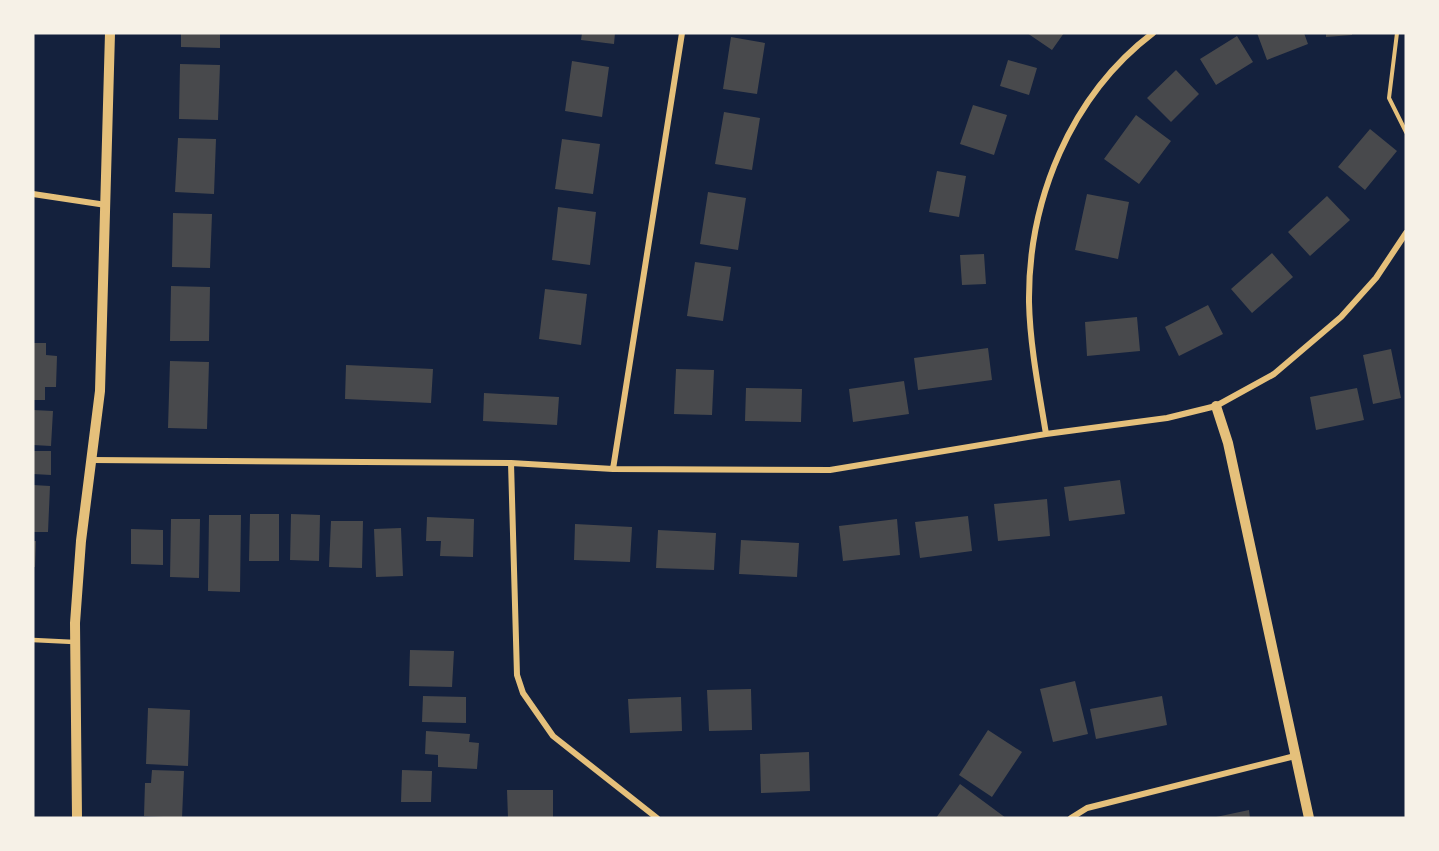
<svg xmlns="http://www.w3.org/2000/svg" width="1439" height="851" viewBox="0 0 1439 851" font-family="'Exo 2',sans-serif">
	<rect width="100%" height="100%" fill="#14213d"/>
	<!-- building -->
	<path fill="#48494c" d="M 181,33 L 220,33 L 220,48 L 181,47 Z
		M 582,33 L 615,33 L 614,44 L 581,40 Z
		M 1027,33 L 1064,33 L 1052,50 Z
		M 1257,33 L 1304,33 L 1308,44 L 1267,60 Z
		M 1326,33 L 1352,33 L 1352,35 L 1326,37 Z
		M 1237,36 L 1253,62 L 1216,85 L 1200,59 Z
		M 731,37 L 765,43 L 757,94 L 723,89 Z
		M 1008,60 L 1037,68 L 1029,95 L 1000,86 Z
		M 572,61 L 609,67 L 602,117 L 565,111 Z
		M 180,64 L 220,65 L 218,120 L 179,119 Z
		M 1176,70 L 1199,94 L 1171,122 L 1147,98 Z
		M 973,105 L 1007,115 L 994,155 L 960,144 Z
		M 724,112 L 760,118 L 752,170 L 715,164 Z
		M 1136,115 L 1171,141 L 1139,184 L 1104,159 Z
		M 1370,129 L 1397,151 L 1365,190 L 1338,167 Z
		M 178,138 L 216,139 L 214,194 L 175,192 Z
		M 562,139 L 600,144 L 593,194 L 555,189 Z
		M 937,171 L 966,176 L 959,217 L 929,212 Z
		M 708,192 L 746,198 L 738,250 L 700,244 Z
		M 1087,194 L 1129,202 L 1118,259 L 1075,250 Z
		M 1327,196 L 1350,220 L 1310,256 L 1288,232 Z
		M 558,207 L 596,212 L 590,265 L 552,260 Z
		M 173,213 L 212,214 L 210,268 L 172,267 Z
		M 1272,253 L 1293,277 L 1252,313 L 1231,289 Z
		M 984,254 L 986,284 L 962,285 L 960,255 Z
		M 695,262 L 731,267 L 723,321 L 687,316 Z
		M 171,286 L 210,287 L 209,341 L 170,341 Z
		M 545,289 L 587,294 L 581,345 L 539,339 Z
		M 1208,305 L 1223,334 L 1179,356 L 1165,327 Z
		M 1137,317 L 1140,351 L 1087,356 L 1085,322 Z
		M 33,343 L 46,343 L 46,355 L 57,356 L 56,387 L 45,387 L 45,400 L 33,400 Z
		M 988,348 L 992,380 L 918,390 L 914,358 Z
		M 1391,349 L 1401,398 L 1373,404 L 1363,355 Z
		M 170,361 L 209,362 L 207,429 L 168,428 Z
		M 346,365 L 433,369 L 431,403 L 345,399 Z
		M 676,369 L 714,370 L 712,415 L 674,414 Z
		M 904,381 L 909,414 L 853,422 L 849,389 Z
		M 746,388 L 802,389 L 801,422 L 745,421 Z
		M 1357,388 L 1364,420 L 1316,430 L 1310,397 Z
		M 484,393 L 559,397 L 557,425 L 483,421 Z
		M 33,410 L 53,411 L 51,446 L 33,445 Z
		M 33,451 L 51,451 L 51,475 L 33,474 Z
		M 1120,480 L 1125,514 L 1069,521 L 1064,487 Z
		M 33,485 L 50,486 L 48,532 L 33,532 Z
		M 1047,499 L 1050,536 L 998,541 L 994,504 Z
		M 250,514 L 279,514 L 279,561 L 249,561 Z
		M 291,514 L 320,515 L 319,561 L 290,560 Z
		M 209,515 L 241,515 L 240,592 L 208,591 Z
		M 968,516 L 972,551 L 920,558 L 915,522 Z
		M 427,517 L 474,519 L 473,557 L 440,556 L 441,541 L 426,541 Z
		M 171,519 L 200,519 L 199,578 L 170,577 Z
		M 897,519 L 900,555 L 843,561 L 839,526 Z
		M 331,521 L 363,521 L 362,568 L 329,567 Z
		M 575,524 L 632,527 L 630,562 L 574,560 Z
		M 401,528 L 403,576 L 376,577 L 374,529 Z
		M 131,529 L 163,530 L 163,565 L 131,564 Z
		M 658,530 L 716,533 L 714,570 L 656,568 Z
		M 741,540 L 799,543 L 797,577 L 739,574 Z
		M 33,541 L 36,541 L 35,567 L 33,567 Z
		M 410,650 L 454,651 L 452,687 L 409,686 Z
		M 1075,681 L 1088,734 L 1053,742 L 1040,689 Z
		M 751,689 L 752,730 L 709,731 L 707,690 Z
		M 423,696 L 466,697 L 466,723 L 422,722 Z
		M 1162,696 L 1167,725 L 1096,739 L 1090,709 Z
		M 681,697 L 682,731 L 630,733 L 628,699 Z
		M 148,708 L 190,710 L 188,766 L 146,764 Z
		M 988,730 L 1022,752 L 992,797 L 959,775 Z
		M 426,731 L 470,734 L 469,742 L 479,743 L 477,769 L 438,767 L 438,755 L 425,754 Z
		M 809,752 L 810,791 L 761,793 L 760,754 Z
		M 152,770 L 184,771 L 182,818 L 144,816 L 145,783 L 151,783 Z
		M 402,770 L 432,771 L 431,802 L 401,802 Z
		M 960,784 L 1006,818 L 936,818 Z
		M 507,790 L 553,790 L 553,818 L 508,818 Z
		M 1249,810 L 1250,818 L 1216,818 L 1216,817 Z"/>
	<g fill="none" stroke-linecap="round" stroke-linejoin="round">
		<!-- path -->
		<path stroke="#e5c07b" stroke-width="4" d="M 1397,33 L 1389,98 L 1406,132"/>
		<!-- service -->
		<path stroke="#e5c07b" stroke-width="4.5" d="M 33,640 L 74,642"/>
		<!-- minor -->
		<path stroke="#e5c07b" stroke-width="6" d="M 33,194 L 106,205
			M 1046,434 C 1039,391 1030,346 1029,302 C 1028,201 1070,96 1153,33
			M 92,460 L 511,463 L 613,469 L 830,470 L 1046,434 L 1167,418 L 1216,406 L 1274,374 L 1341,317 L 1376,278 L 1406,233
			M 511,463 L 517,675 L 523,693 L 553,736 L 657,818
			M 613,469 L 682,33
			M 1071,818 L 1087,808 L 1295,756"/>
		<!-- tertiary -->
		<path stroke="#e5c07b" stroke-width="10" d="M 1216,406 L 1228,443 L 1309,818
			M 77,818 L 75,623 L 81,541 L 100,391 L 110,33"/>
	</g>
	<!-- border -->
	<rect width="1439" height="851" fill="none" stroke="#f6f1e7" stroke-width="69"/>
</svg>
